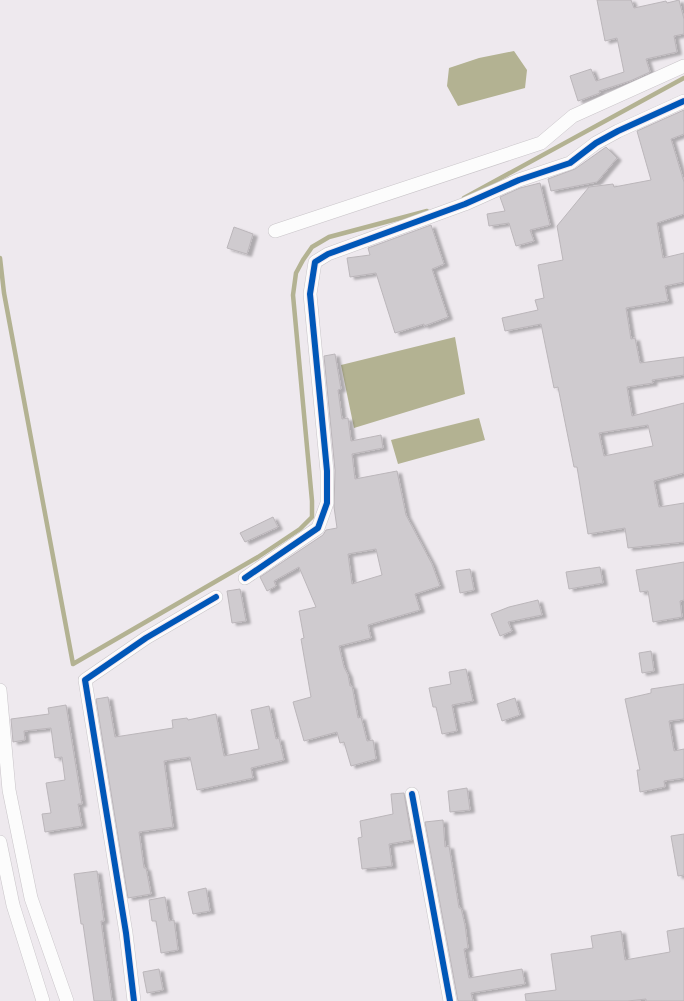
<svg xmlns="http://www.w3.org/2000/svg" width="684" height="1001" viewBox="0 0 684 1001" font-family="Spectral,serif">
	<defs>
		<filter id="shadow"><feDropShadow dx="4.5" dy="2.5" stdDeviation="1" flood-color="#0004"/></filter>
	</defs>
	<rect width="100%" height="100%" fill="#eee9ee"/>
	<!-- water -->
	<path fill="#b3b292" d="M 514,51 L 527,70 L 525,88 L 458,106 L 447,86 L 449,68 L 479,58 Z
		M 455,337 L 465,394 L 354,428 L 341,365 Z
		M 479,418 L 485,440 L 398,464 L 391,440 Z"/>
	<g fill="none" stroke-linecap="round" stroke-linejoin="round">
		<!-- stream -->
		<path stroke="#b3b292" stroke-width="4.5" d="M 464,198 L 684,78
			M 0,258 L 4,293 L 73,664 L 258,557 L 300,529 L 312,517 L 312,501 L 293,295 L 296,273 L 303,260 L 312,247 L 329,237 L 427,211"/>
	</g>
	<!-- building -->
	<path fill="#cfcbcf" stroke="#bbb6ba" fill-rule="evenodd" filter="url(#shadow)" d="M 597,0 L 631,0 L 634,8 L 666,1 L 667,3 L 679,0 L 684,19 L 684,34 L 674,36 L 677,52 L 646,59 L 650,72 L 630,81 L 599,91 L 600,93 L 578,101 L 570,76 L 591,69 L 596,81 L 624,72 L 617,38 L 605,41 Z
		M 684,110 L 684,134 L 671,139 L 684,182 L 684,214 L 657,223 L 663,258 L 684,253 L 684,282 L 665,286 L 668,301 L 626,308 L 631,339 L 635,338 L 640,363 L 684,357 L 684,375 L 652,380 L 653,383 L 627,387 L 632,416 L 684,403 L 684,473 L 654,481 L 659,507 L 684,503 L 684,542 L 628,548 L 625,528 L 588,534 L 577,467 L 574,467 L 558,387 L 554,388 L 541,324 L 505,331 L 502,318 L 538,310 L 535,300 L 544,298 L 538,265 L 563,260 L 557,226 L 589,187 L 613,184 L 614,187 L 651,180 L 637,131 ZM 648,425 L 653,446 L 604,456 L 599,433 Z
		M 606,147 L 617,158 L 597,182 L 551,191 L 548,179 L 575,169 Z
		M 540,183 L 550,225 L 530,230 L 534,241 L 516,246 L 509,223 L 489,226 L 487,214 L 505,211 L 500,197 L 520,188 Z
		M 431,225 L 444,264 L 432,269 L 448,317 L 424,326 L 424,324 L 395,333 L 376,273 L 350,277 L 347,258 L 370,255 L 368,248 Z
		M 234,227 L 253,234 L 247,254 L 227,248 Z
		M 335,354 L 341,389 L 338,390 L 342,419 L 348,418 L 351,441 L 381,435 L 383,448 L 352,454 L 355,479 L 397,471 L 406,515 L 432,564 L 440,586 L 415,594 L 420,610 L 368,625 L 371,638 L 339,646 L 344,667 L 348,675 L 350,686 L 352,686 L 358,718 L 361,717 L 367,741 L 373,740 L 376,759 L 351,766 L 344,742 L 340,743 L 337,732 L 304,741 L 293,702 L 311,697 L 301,639 L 304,638 L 299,611 L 316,607 L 299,567 L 274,581 L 276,586 L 267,591 L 260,577 L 323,535 L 326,530 L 337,528 L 334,507 L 335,470 L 324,356 ZM 376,549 L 382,575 L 352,584 L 348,554 Z
		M 273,517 L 278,527 L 245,542 L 240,533 Z
		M 684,562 L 684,600 L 680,601 L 682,617 L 653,622 L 648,591 L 640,592 L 636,570 Z
		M 600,567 L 603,583 L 569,589 L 566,572 Z
		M 470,569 L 474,590 L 460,593 L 456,571 Z
		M 240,589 L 246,621 L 232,623 L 227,591 Z
		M 538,600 L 542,615 L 508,622 L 512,631 L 500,636 L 491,614 L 509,607 Z
		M 651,651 L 654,671 L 642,673 L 639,653 Z
		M 466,669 L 473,701 L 452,705 L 457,731 L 442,734 L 436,707 L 433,707 L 429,688 L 451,684 L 449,672 Z
		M 684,684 L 684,719 L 669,721 L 674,751 L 684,749 L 684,778 L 664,781 L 665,787 L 640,792 L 637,770 L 640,770 L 625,699 L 651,693 L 651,689 Z
		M 108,697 L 115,737 L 173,728 L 172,720 L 187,718 L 188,720 L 216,714 L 224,756 L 259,749 L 251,710 L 269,706 L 276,739 L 279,738 L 284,760 L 251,768 L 253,778 L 197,790 L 190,757 L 164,761 L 173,827 L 139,832 L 144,868 L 146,868 L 151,894 L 128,898 L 96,699 Z
		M 515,698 L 520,715 L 502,721 L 497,704 Z
		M 66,705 L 82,804 L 78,804 L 82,826 L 45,832 L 42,814 L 51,813 L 46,783 L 65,780 L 62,757 L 55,758 L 51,728 L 24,731 L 25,740 L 13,742 L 11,719 L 49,714 L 48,708 Z
		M 467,788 L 470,810 L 450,812 L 448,791 Z
		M 404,793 L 412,840 L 389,844 L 392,866 L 362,869 L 358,838 L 362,837 L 360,821 L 393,814 L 391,794 Z
		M 443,820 L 445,847 L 449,846 L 459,908 L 461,908 L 465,925 L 468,948 L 464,949 L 469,978 L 522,969 L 525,984 L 471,993 L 473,1001 L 458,1001 L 425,822 Z
		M 684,834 L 684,875 L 678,876 L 671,836 Z
		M 97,871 L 104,921 L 101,921 L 112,1001 L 94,1001 L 83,924 L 81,924 L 74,874 Z
		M 206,888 L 210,911 L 193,914 L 188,892 Z
		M 165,897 L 169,921 L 174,920 L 178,950 L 161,953 L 156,921 L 152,921 L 149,900 Z
		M 684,928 L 684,1001 L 646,1001 L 646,999 L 628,1001 L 526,1001 L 525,994 L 556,990 L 551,954 L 593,948 L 591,936 L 621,931 L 625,960 L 670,952 L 667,931 Z
		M 159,969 L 163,990 L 147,993 L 143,972 Z"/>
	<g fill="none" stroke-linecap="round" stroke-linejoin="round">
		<!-- minor casing -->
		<g stroke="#c9c5c9" stroke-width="14">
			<path id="minor" d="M 275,231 L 541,143 L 573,116 L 684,66
				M 245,578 L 318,528 L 327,503 L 327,471 L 310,294 L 315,262 L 328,254 L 465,204 L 519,180 L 570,163 L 596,143 L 618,131 L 684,101
				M 0,690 L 9,790 L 31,898 L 67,1001
				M 412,794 L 450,1001
				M 0,842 L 13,905 L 43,1001
				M 134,1001 L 126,933 L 85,680 L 146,638 L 216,597"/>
		</g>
		<!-- minor -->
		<use href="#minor" stroke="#fcfcfc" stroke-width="13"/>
		<!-- cycleway casing -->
		<g stroke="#f1e6ef" stroke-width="8">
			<path id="cycleway" d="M 245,578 L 318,528 L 327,503 L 327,471 L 310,294 L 315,262 L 328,254 L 465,204 L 519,180 L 570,163 L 596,143 L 618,131 L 684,101
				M 412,794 L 450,1001
				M 134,1001 L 126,933 L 85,680 L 146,638 L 216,597"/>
		</g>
		<!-- cycleway -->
		<use href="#cycleway" stroke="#0057b8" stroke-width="6"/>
	</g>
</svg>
